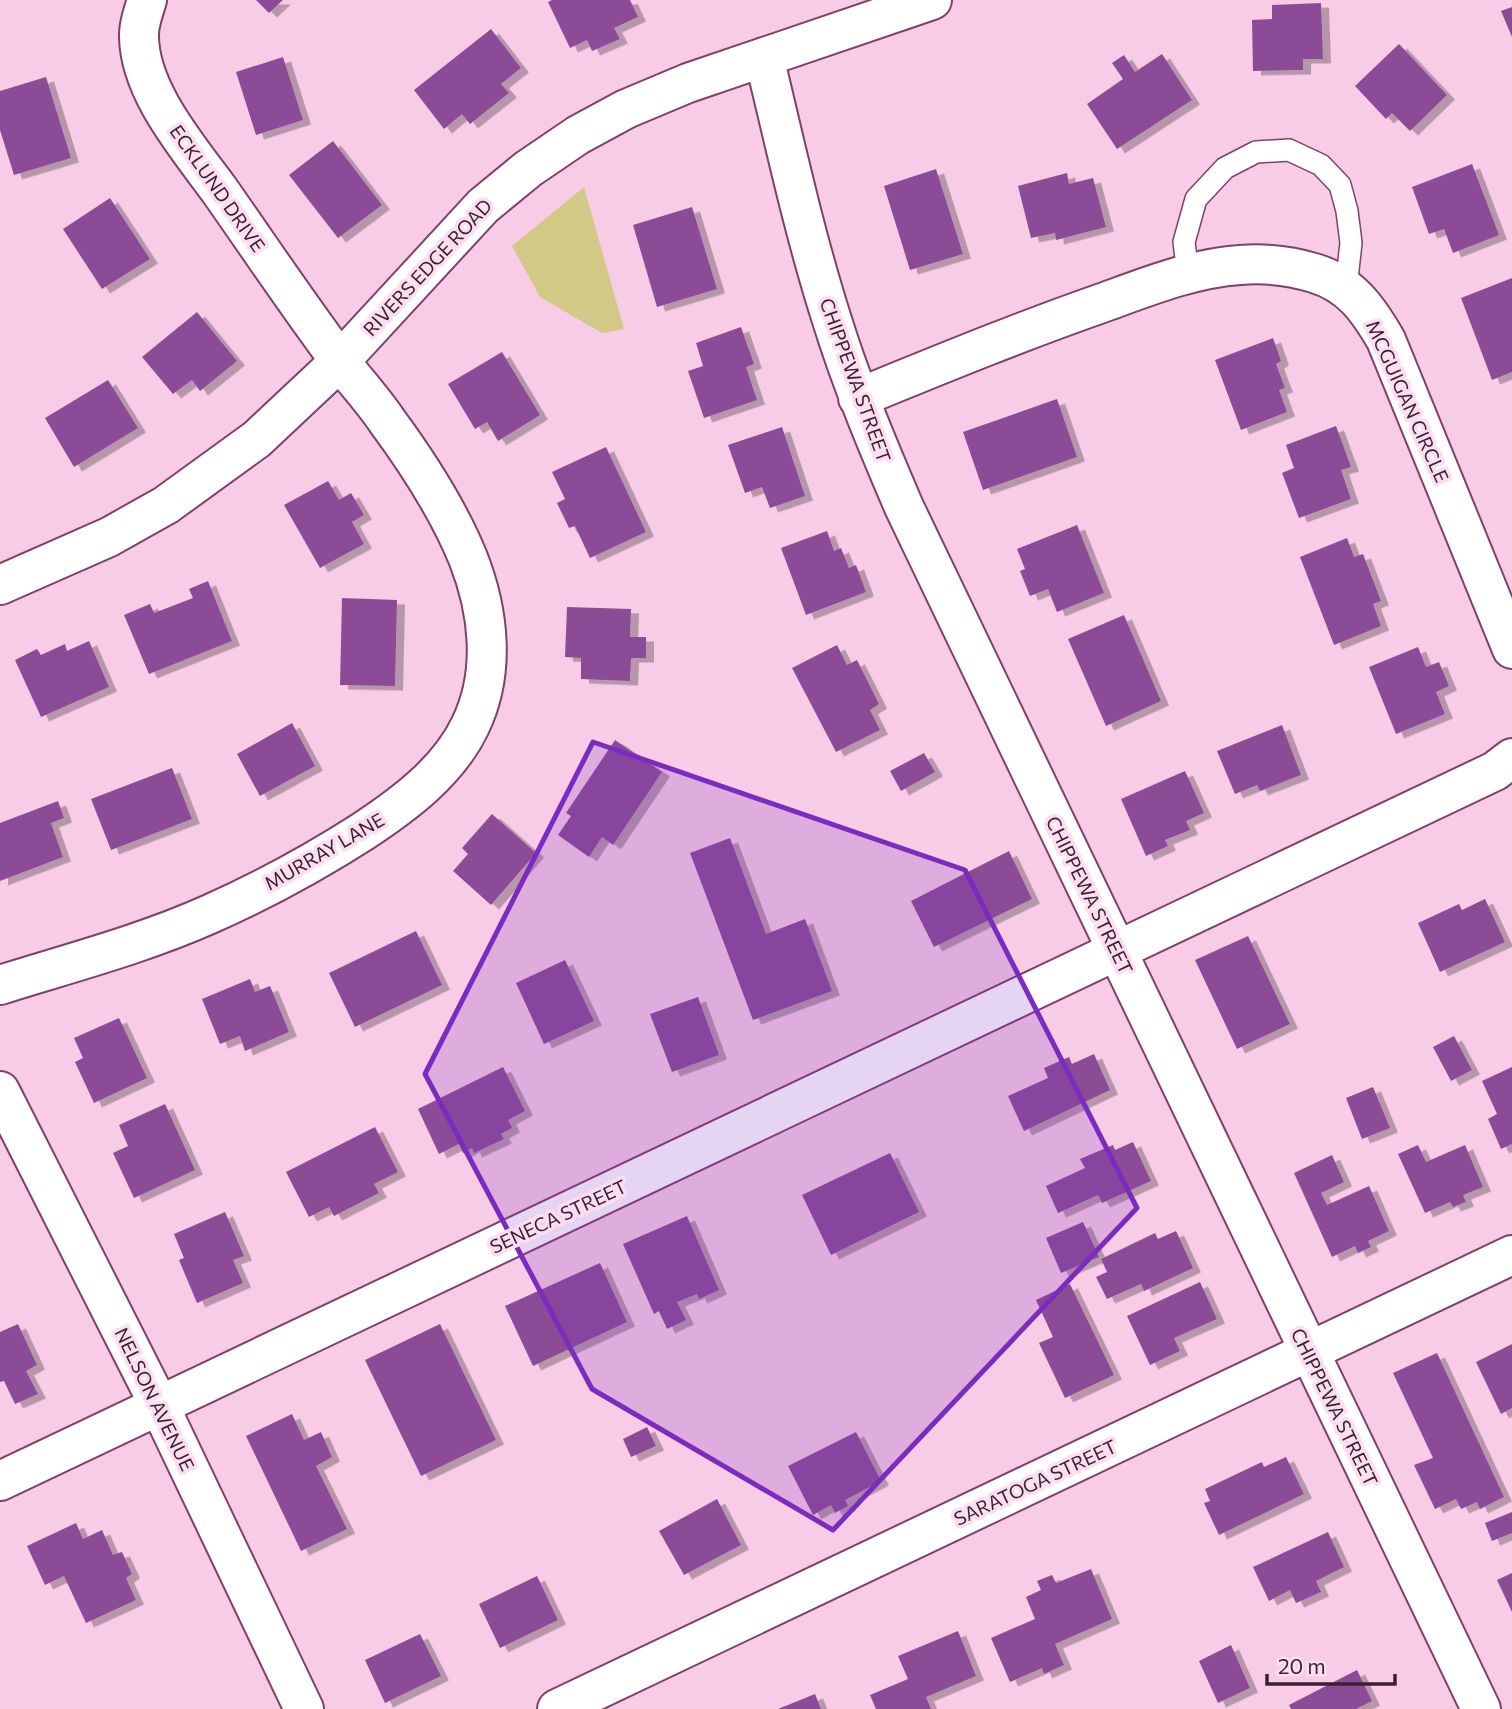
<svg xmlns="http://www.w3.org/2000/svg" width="1512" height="1709" viewBox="0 0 1512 1709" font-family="Commissioner,sans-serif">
	<defs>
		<filter id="shadow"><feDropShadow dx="8" dy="4.5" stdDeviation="0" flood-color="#0004"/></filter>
	</defs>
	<rect width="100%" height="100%" fill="#f8cce7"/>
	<!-- green -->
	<path fill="#d3c986" d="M 584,187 L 624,329 L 602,333 L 540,297 L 512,246 Z"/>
	<!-- building -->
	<path fill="#8b4c97" filter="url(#shadow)" d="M 256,0 L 283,0 L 269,13 Z
		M 552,0 L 630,0 L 638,17 L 614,28 L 620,39 L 592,51 L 587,40 L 570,48 L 548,2 Z
		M 1321,3 L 1323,59 L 1303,59 L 1303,70 L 1253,71 L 1252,20 L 1272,19 L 1272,5 Z
		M 1512,7 L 1512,37 L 1501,11 Z
		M 491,29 L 521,68 L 501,84 L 509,93 L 470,124 L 462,114 L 444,129 L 414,90 Z
		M 1399,44 L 1447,95 L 1410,131 L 1392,113 L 1386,119 L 1355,86 Z
		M 1162,54 L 1192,100 L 1117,149 L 1087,104 L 1123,79 L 1112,63 L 1124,55 L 1135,72 Z
		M 283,57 L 303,120 L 256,135 L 236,72 Z
		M 46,77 L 71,158 L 14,175 L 0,130 L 0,91 Z
		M 333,141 L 382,205 L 338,238 L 289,175 Z
		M 1472,164 L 1499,235 L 1453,253 L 1444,229 L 1429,234 L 1412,187 Z
		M 936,169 L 963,254 L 910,270 L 884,186 Z
		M 1067,173 L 1069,184 L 1093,178 L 1106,227 L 1056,240 L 1055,233 L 1031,238 L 1018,186 Z
		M 110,198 L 150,259 L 102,289 L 63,229 Z
		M 692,207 L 717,289 L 657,307 L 633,225 Z
		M 1512,278 L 1512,372 L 1492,380 L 1461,298 Z
		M 197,312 L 237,361 L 200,391 L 192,380 L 173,394 L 142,357 Z
		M 741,327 L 754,364 L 746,367 L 757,400 L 704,418 L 688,371 L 703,366 L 696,343 Z
		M 1273,338 L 1281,361 L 1276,364 L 1285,388 L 1279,390 L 1287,412 L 1241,430 L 1215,360 Z
		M 502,352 L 540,415 L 498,441 L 487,422 L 475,429 L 448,384 Z
		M 108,380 L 138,428 L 74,467 L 45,418 Z
		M 1057,399 L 1077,457 L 983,490 L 963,432 Z
		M 1336,426 L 1351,467 L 1341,470 L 1351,499 L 1299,518 L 1282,473 L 1294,468 L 1286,445 Z
		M 782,427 L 805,496 L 770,508 L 762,487 L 745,493 L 728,445 Z
		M 606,447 L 646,532 L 590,558 L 575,526 L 569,528 L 557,503 L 565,499 L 552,472 Z
		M 328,481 L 339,500 L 351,493 L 364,515 L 352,522 L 364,544 L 320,568 L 284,505 Z
		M 1077,525 L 1104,593 L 1057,612 L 1048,589 L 1030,596 L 1020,571 L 1025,569 L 1017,549 Z
		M 827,531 L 834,551 L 841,548 L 849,568 L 856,565 L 866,592 L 806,615 L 781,548 Z
		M 1347,538 L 1354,557 L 1363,554 L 1381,601 L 1373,604 L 1381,626 L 1334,645 L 1300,557 Z
		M 208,581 L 232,641 L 149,674 L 124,615 L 150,604 L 154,613 L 193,598 L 189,589 Z
		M 342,598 L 397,600 L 395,686 L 340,685 Z
		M 567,607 L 631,609 L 630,637 L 646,637 L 646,658 L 631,658 L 630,681 L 581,679 L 581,658 L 565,657 Z
		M 1124,615 L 1161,701 L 1106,726 L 1068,639 Z
		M 89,641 L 109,687 L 41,717 L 15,660 L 37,649 L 41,655 L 65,644 L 67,651 Z
		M 837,645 L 847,665 L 857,660 L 879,704 L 870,710 L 880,730 L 836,752 L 792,668 Z
		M 1418,647 L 1426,667 L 1439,662 L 1449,686 L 1436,692 L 1445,714 L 1396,734 L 1369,667 Z
		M 292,723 L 315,766 L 260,796 L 237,754 Z
		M 1282,725 L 1301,775 L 1260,791 L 1257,785 L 1235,794 L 1217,751 Z
		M 615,740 L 662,772 L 613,845 L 602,837 L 589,857 L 558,835 L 571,816 L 566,813 Z
		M 924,753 L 935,772 L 901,791 L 890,771 Z
		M 172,768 L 192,819 L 111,850 L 91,799 Z
		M 1185,771 L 1204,813 L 1186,821 L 1190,830 L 1165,840 L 1168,846 L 1146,856 L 1121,799 Z
		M 58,801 L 64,818 L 51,823 L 63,857 L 0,881 L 0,823 Z
		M 492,814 L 536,853 L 491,905 L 453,871 L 468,854 L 462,848 Z
		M 730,838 L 766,934 L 805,919 L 832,991 L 753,1020 L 690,853 Z
		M 1009,851 L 1032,899 L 934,947 L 911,901 Z
		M 1485,899 L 1505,942 L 1440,972 L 1418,923 L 1459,904 L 1462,910 Z
		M 416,931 L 442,985 L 355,1027 L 329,973 Z
		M 1248,936 L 1290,1024 L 1237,1049 L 1195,960 Z
		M 565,960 L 594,1021 L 544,1044 L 516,983 Z
		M 250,979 L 255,992 L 270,986 L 289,1032 L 245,1051 L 240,1036 L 220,1044 L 202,999 Z
		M 698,997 L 719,1055 L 672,1072 L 650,1014 Z
		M 119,1018 L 147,1078 L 94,1103 L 75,1062 L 83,1058 L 74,1038 Z
		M 1454,1036 L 1472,1070 L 1451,1081 L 1433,1047 Z
		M 1094,1054 L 1110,1090 L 1024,1131 L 1008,1096 L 1048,1078 L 1044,1068 L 1069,1057 L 1072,1064 Z
		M 503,1067 L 525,1111 L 508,1120 L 512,1128 L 501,1134 L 504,1139 L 474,1153 L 472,1148 L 463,1153 L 459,1144 L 439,1154 L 418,1109 Z
		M 1512,1067 L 1512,1144 L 1501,1149 L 1488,1119 L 1497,1114 L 1482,1081 Z
		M 1373,1087 L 1390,1128 L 1362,1139 L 1346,1098 Z
		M 165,1104 L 195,1170 L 134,1198 L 113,1153 L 128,1146 L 119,1125 Z
		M 375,1127 L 398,1172 L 374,1184 L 379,1193 L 334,1216 L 329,1207 L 309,1217 L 286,1172 Z
		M 1133,1142 L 1151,1181 L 1102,1203 L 1098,1195 L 1058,1213 L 1046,1186 L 1085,1168 L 1080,1159 L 1113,1145 L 1115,1150 Z
		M 1418,1145 L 1426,1162 L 1465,1145 L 1483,1187 L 1463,1195 L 1466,1202 L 1453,1207 L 1450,1202 L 1425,1213 L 1398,1154 Z
		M 890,1153 L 919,1212 L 831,1255 L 802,1195 Z
		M 1332,1155 L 1344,1182 L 1321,1193 L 1327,1205 L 1369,1186 L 1389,1231 L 1368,1241 L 1371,1247 L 1358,1253 L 1355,1246 L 1332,1257 L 1294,1173 Z
		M 225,1212 L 244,1256 L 233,1260 L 243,1283 L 197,1303 L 179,1260 L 184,1258 L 174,1234 Z
		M 687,1216 L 719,1290 L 699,1299 L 697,1294 L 677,1302 L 686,1320 L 667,1329 L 659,1311 L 654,1314 L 623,1244 Z
		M 1083,1222 L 1099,1257 L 1061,1273 L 1046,1238 Z
		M 1176,1231 L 1193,1268 L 1144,1291 L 1141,1284 L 1107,1299 L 1096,1277 L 1107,1272 L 1101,1259 L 1155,1233 L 1158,1239 Z
		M 600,1263 L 627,1322 L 533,1366 L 505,1306 Z
		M 1200,1282 L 1217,1319 L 1174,1338 L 1180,1351 L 1150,1365 L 1127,1316 Z
		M 1070,1284 L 1114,1375 L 1065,1398 L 1039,1343 L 1053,1337 L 1036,1300 Z
		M 18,1324 L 37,1365 L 26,1371 L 38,1394 L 15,1404 L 4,1381 L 0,1382 L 0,1332 Z
		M 440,1324 L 496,1440 L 421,1476 L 365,1360 Z
		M 1512,1344 L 1512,1408 L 1501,1414 L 1476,1362 Z
		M 1437,1353 L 1504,1497 L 1480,1509 L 1477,1502 L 1461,1509 L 1456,1499 L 1435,1509 L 1414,1465 L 1433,1458 L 1393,1373 Z
		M 292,1414 L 304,1440 L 321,1432 L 332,1457 L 316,1466 L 347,1529 L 301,1551 L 246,1436 Z
		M 647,1427 L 656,1446 L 631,1457 L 623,1439 Z
		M 856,1432 L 881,1481 L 845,1500 L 848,1506 L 835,1513 L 831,1505 L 813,1515 L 788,1466 Z
		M 1286,1457 L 1304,1494 L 1219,1535 L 1204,1503 L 1210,1501 L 1205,1489 L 1262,1462 L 1264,1467 Z
		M 717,1499 L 741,1545 L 684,1575 L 659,1531 Z
		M 1512,1512 L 1512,1533 L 1492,1541 L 1485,1523 Z
		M 76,1523 L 83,1539 L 102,1530 L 113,1555 L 122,1552 L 132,1574 L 126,1578 L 136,1600 L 86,1623 L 64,1576 L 45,1585 L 27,1546 Z
		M 1328,1532 L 1344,1567 L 1316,1581 L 1321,1592 L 1296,1603 L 1290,1590 L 1269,1601 L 1253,1567 Z
		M 1091,1569 L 1112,1619 L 1055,1644 L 1064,1665 L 1044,1674 L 1042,1668 L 1010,1682 L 991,1638 L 1035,1619 L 1026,1597 L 1041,1590 L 1037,1581 L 1052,1575 L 1056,1583 Z
		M 1512,1573 L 1512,1612 L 1497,1580 Z
		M 537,1576 L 558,1620 L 500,1648 L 479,1604 Z
		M 958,1631 L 976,1676 L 926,1697 L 931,1709 L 876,1709 L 870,1695 L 908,1679 L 898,1656 Z
		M 420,1634 L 441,1676 L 385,1703 L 365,1660 Z
		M 1231,1645 L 1250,1688 L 1218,1703 L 1199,1661 Z
		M 1357,1670 L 1372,1701 L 1356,1709 L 1291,1709 L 1289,1705 Z
		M 815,1694 L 821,1709 L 778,1709 Z"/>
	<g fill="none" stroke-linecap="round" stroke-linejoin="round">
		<!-- service casing -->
		<g stroke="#7f406b" stroke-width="24">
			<path id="service" d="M 1188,274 L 1184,242 L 1196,199 L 1225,168 L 1256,152 L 1289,150 L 1321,165 L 1340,185 L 1347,211 L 1351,243 L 1346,288"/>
		</g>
		<!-- minor casing -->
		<g stroke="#7f406b" stroke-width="42">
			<path id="minor" d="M 764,57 C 785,144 804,232 831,317 C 851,382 877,444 904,507 L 1481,1709
				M 858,398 C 939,365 1019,332 1102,303 C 1146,287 1193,268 1240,265 C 1265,263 1291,266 1314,273 C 1351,284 1368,309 1386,340 L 1512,649
				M 0,585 L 109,537 L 166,505 L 257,439 L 340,361 L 483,206 L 528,169 L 578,135 L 626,109 L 688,83 L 932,0
				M 0,985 C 70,963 143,944 210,914 C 262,891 315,862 362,832 C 403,805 448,772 470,726 C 496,673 489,611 468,558 C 448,509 418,463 387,421 C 373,400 355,381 340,361 C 298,305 260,248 220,191 C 188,147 138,90 139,34 C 139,23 144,10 147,0
				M 0,1091 L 159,1405 L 304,1709
				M 0,1481 L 1495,771 L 1512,758
				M 557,1709 L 1512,1255"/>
		</g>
		<!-- service -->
		<use href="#service" stroke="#fff" stroke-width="21"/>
		<!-- minor -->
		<use href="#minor" stroke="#fff" stroke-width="38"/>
	</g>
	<!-- marked area -->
	<path fill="#7b2cbf" fill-opacity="0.2" stroke="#7b2cbf" stroke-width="5" stroke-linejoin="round" d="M 593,742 L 965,870 L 1137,1208 L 833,1530 L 592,1389 L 425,1074 Z"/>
	<g text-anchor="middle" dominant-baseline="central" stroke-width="7" stroke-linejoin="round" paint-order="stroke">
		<!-- street labels -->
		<g font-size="19" fill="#3b1f32" stroke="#fcdef0">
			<text transform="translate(218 188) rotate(55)">ECKLUND DRIVE</text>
			<text transform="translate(427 267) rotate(-47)">RIVERS EDGE ROAD</text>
			<text transform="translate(856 380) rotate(70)">CHIPPEWA STREET</text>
			<text transform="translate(1408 401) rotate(66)">MCGUIGAN CIRCLE</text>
			<text transform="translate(324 851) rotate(-30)">MURRAY LANE</text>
			<text transform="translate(1090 895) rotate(64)">CHIPPEWA STREET</text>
			<text transform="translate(558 1216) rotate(-25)">SENECA STREET</text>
			<text transform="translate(155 1399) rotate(64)">NELSON AVENUE</text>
			<text transform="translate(1335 1407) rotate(64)">CHIPPEWA STREET</text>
			<text transform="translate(1035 1482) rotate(-25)">SARATOGA STREET</text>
		</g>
	</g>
	<!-- scale -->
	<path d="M1267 1674v10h128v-10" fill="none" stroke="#3b1f32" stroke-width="3.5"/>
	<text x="1278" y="1674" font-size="21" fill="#3b1f32" stroke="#fcdef0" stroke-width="5" paint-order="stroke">20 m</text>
</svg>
